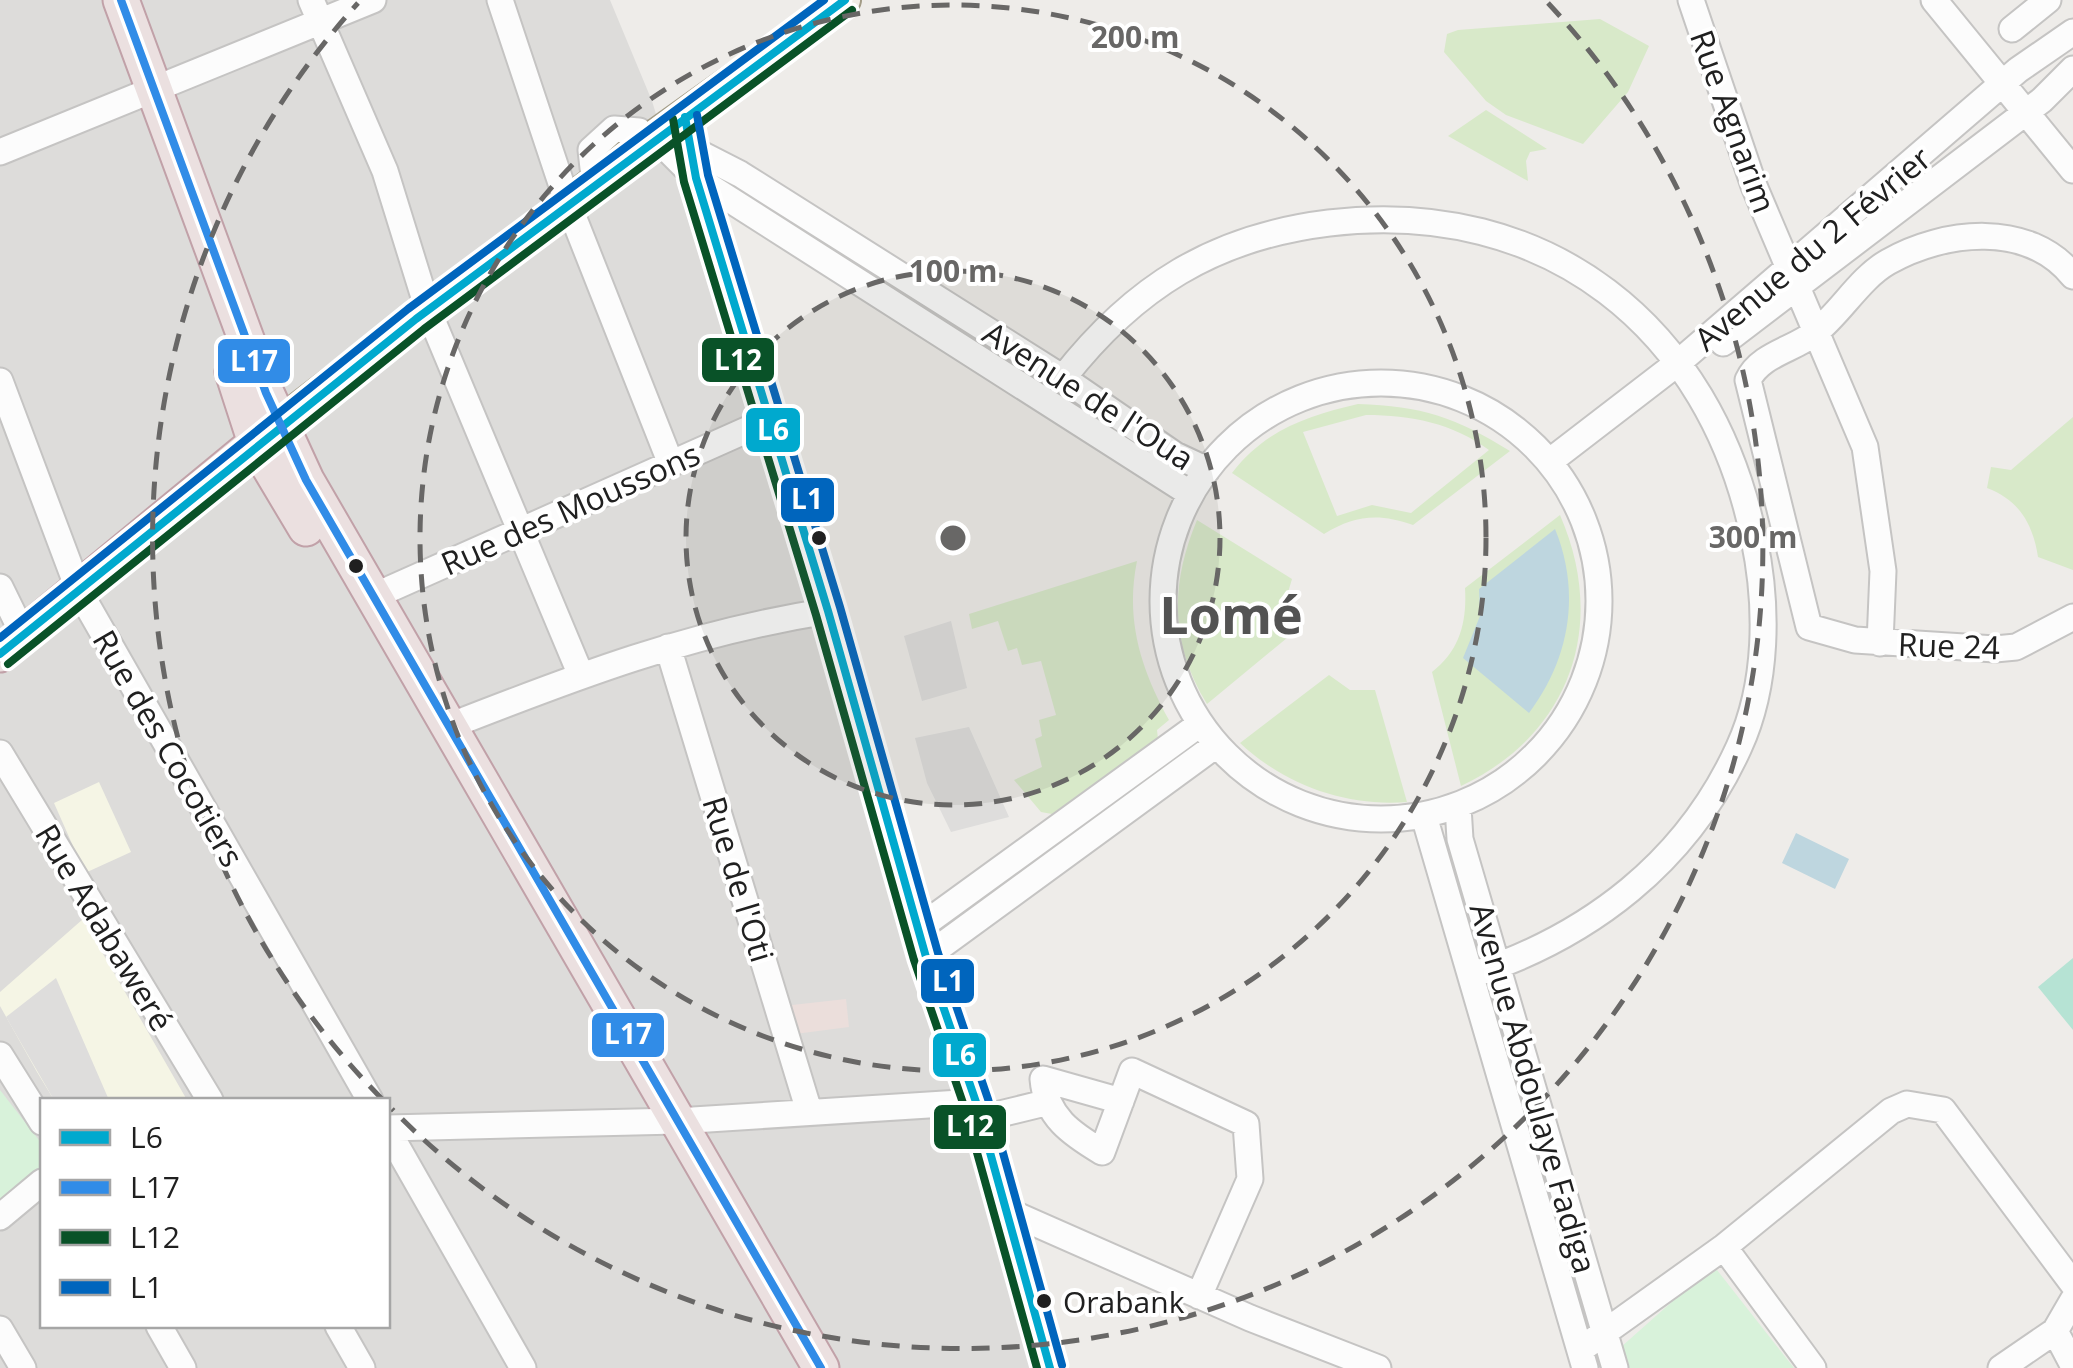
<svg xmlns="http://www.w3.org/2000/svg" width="2073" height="1368" viewBox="0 0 2073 1368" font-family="'Open Sans',sans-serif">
	<rect width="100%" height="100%" fill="#eeece9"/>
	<!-- residential -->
	<path fill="#dddcda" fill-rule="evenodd" d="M 0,0 L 610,0 L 652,101 L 1038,1368 L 0,1368 ZM 42,1100 L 388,1100 L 388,1326 L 42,1326 Z"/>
	<!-- commercial -->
	<path fill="#ebdedb" d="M 846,999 L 849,1027 L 795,1034 L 792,1005 Z"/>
	<!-- education -->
	<path fill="#f5f5e5" d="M 99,782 L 131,852 L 85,873 L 54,803 Z
		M 83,919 L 187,1100 L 54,1100 L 37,1072 L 0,1006 L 0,992 Z"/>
	<!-- grass -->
	<path fill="#d8e9c9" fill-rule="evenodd" d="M 1600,19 L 1649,46 L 1628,92 L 1583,144 L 1506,115 L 1486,101 L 1444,52 L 1447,34 L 1458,30 Z
		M 1486,110 L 1547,149 L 1530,152 L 1526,161 L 1528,181 L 1448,136 Z
		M 1358,404 C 1422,406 1455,417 1510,451 L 1413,525 C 1379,513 1355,515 1324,534 L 1232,473 C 1265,430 1307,416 1358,404 ZM 1366,415 C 1411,415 1452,423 1489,450 L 1411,513 L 1372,505 L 1337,516 L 1303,432 Z
		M 2073,417 L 2073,570 L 2038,557 C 2033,524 2019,500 1987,488 L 1991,467 L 2011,470 Z
		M 1560,515 C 1608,625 1571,734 1461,786 L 1432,672 C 1460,650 1467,622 1465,588 Z
		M 1197,520 L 1292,579 L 1286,599 L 1293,633 L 1207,704 C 1170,644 1170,585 1197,520 Z
		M 1137,561 C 1125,620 1141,669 1169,720 L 1157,730 L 1158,739 L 1052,814 L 1041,812 L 1014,780 L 1042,767 L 1035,739 L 1042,736 L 1039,720 L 1056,715 L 1041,661 L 1022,665 L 1017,648 L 1008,651 L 998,621 L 972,629 L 969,614 Z
		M 1329,675 L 1350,690 L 1375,690 L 1407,802 C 1346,807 1285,785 1240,743 Z"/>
	<!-- park -->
	<path fill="#d8f2da" d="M 0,1090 L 42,1144 L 42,1175 L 0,1209 Z
		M 1717,1270 L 1794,1368 L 1624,1368 L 1621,1347 L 1692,1284 Z"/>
	<!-- pitch -->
	<path fill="#b6e3d4" d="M 2073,958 L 2073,1030 L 2038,987 Z"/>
	<!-- parking -->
	<path fill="#dedddc" d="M 951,621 L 967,688 L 922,701 L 904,636 Z
		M 969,727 L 1009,817 L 951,832 L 927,783 L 915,738 Z
		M 56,978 L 109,1100 L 54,1100 L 6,1017 Z"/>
	<!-- water -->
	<path fill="#bed6df" d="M 1555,529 C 1581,592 1570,659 1529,713 L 1463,658 L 1480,616 L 1479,589 Z
		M 1796,833 L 1849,859 L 1835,889 L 1782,863 Z"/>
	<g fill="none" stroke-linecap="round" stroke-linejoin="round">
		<!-- minor casing -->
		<g stroke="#c5c4c3" stroke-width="29">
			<path id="minor" d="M 311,0 L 385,171 L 428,310 L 580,673
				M 500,0 L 567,201 L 671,464
				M 1691,0 L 1754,186 L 1865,447 L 1883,571 L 1880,643
				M 1934,0 L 2073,170
				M 2012,29 L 2048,0
				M 685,117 L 696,178 L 828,611 L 926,957 L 976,1102 L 1050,1368
				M 637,133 L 654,136 L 696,178 L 1191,494
				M 693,150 L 740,174 L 1063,378 L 1175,455 L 1207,470
				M 0,152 L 373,0
				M 593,168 L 591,150 L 614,129 L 639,131
				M 2073,276 C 2029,221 1944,230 1888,262 C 1860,278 1841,312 1816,332 C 1794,350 1760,354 1748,380 L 1809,627 L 1855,640 L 1995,649 L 2016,647 L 2073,617
				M 1723,343 L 2042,100 L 2073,69
				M 1063,378 C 1134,287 1214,237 1329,223 C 1547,197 1711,327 1754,539 C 1768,605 1768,684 1739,747 C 1687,862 1590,936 1472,975
				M 0,381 L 79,591 L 370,1100
				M1163 601a218 218 0 1 1 436 0a218 218 0 1 1-436 0Z
				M 1549,462 L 1679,362 L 2018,70 L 2073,32
				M 0,587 L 23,634
				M 372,597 L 769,420
				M 668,647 L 809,1111
				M 447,727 C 577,676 689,633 828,611
				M 0,753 L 210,1100
				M 1458,807 L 1460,839 L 1615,1368
				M 1424,816 L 1585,1368
				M 919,928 L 1200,724
				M 926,957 L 1216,745
				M 0,1055 L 42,1122
				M 1121,1101 L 1043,1079 C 1046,1117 1072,1134 1102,1152 L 1132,1071 L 1246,1124 L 1250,1179 L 1199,1296
				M 979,1119 L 1045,1103
				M 388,1128 L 677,1121 L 976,1102
				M 388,1131 L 523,1368
				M 1007,1211 L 1250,1318 L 1378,1368
				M 0,1217 L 42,1182
				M 1724,1247 L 1813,1368
				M 2073,1300 L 2055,1331 L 2073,1365
				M 159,1326 L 183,1368
				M 338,1326 L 362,1368
				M 0,1329 L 23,1368
				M 1580,1350 L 1724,1247 L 1891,1111 L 1907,1104 L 1943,1110 L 2073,1284
				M 2001,1368 L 2055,1331"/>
		</g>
		<!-- major casing -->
		<g stroke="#a39c87" stroke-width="34">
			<path id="major" d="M 278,424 L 654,136 L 845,0"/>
		</g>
		<!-- highway casing -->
		<g stroke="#c1a1a8" stroke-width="39">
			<path id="highway" d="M 121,0 L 266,393 L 306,480 L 821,1368
				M 233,372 L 257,446 L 306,528
				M 0,654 L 273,429"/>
		</g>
		<!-- minor -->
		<use href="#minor" stroke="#fcfcfc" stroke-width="25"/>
		<!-- major -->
		<use href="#major" stroke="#f1ede6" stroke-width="30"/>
		<!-- highway -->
		<use href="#highway" stroke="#ebe0e0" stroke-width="35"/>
		<!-- bus-1 casing -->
		<g stroke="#fff" stroke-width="15">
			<path id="bus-1" d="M 685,117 L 696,178 L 828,611 L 926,957 L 976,1102 L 1050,1368
				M 0,654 L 416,319 L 845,0"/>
		</g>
		<!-- bus-2 casing -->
		<g stroke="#fff" stroke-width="15">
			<path id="bus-2" d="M 121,0 L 266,393 L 306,480 L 821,1368"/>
		</g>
		<!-- bus-3 casing -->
		<g stroke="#fff" stroke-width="15">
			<path id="bus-3" d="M 673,119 L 684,182 L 816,615 L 914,960 L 964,1106 L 1037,1368
				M 8,664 L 424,329 L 852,10"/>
		</g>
		<!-- bus-4 casing -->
		<g stroke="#fff" stroke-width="15">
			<path id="bus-4" d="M 697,115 L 708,175 L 840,607 L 938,953 L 988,1099 L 1062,1365
				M 0,638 L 408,309 L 824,0"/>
		</g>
		<!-- bus-1 -->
		<use href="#bus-1" stroke="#00a9ce" stroke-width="8"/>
		<!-- bus-2 -->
		<use href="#bus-2" stroke="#318ce7" stroke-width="8"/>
		<!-- bus-3 -->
		<use href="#bus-3" stroke="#095228" stroke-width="8"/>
		<!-- bus-4 -->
		<use href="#bus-4" stroke="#0065bd" stroke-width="8"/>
	</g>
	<!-- distance rings -->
	<circle cx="953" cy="538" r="267" fill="#686766" fill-opacity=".12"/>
	<g fill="none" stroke="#686766" stroke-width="5" stroke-dasharray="18 12">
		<circle cx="953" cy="538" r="267"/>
		<circle cx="953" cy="538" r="533"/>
		<path d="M382 1099A800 800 0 0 1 358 3M1548 3A800 800 0 0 1 392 1109"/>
	</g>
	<!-- markers -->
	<g fill="#202020" stroke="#fff" stroke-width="4">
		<circle cx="819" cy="538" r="9"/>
		<circle cx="356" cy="566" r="9"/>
		<circle cx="1044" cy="1301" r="9"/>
	</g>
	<g text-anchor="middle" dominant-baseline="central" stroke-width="8" stroke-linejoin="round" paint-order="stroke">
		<!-- bus labels -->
		<g font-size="30" fill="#202020" stroke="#fff" text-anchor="start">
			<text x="1063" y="1301">Orabank</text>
		</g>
		<!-- street labels -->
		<g font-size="32" fill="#202020" stroke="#fff">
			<text transform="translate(1734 121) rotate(70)">Rue Agnarim</text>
			<text transform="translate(1812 248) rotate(-40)">Avenue du 2 Février</text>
			<text transform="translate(1089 395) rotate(33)">Avenue de l'Oua</text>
			<text transform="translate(570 508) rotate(-24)">Rue des Moussons</text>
			<text transform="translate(1949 645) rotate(2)">Rue 24</text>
			<text transform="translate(169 748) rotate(60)">Rue des Cocotiers</text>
			<text transform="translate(739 879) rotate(73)">Rue de l'Oti</text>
			<text transform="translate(105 927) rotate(59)">Rue Adabaweré</text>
			<text transform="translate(1534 1088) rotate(74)">Avenue Abdoulaye Fadiga</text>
		</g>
		<!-- town labels -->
		<g font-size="52" font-weight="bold" fill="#535353" stroke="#fff">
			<text x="1231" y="613">Lomé</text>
		</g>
	</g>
	<circle cx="953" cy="538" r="15" fill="#686766" stroke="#fff" stroke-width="5"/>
	<g font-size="30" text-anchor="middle" font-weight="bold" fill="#686766" stroke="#fff" stroke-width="8" stroke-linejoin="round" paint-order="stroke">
		<text x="1135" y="48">200 m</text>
		<text x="953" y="282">100 m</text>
		<text x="1753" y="548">300 m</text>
	</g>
	<g stroke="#fff" stroke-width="4">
		<rect x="700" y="336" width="76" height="48" rx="10" fill="#095228"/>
		<rect x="216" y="337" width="76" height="48" rx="10" fill="#318ce7"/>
		<rect x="744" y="406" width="58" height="48" rx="10" fill="#00a9ce"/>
		<rect x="779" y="476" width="57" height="48" rx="10" fill="#0065bd"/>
		<rect x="919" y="957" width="57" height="48" rx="10" fill="#0065bd"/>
		<rect x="590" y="1011" width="76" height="48" rx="10" fill="#318ce7"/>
		<rect x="931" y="1031" width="57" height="48" rx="10" fill="#00a9ce"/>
		<rect x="932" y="1103" width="76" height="48" rx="10" fill="#095228"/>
	</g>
	<g font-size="28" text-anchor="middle" font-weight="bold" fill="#fff">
		<text x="738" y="370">L12</text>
		<text x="254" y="371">L17</text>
		<text x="773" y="440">L6</text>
		<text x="807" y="509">L1</text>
		<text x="948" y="991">L1</text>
		<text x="628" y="1044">L17</text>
		<text x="960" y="1065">L6</text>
		<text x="970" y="1136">L12</text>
	</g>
	<!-- legend -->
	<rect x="40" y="1098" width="350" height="230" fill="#ffffff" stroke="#a6a6a6" stroke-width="2.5"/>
	<rect x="60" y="1130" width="50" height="15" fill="#00a9ce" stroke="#a6a6a6" stroke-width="2.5"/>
	<text x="130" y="1148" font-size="30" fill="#202020">L6</text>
	<rect x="60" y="1180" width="50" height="15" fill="#318ce7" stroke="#a6a6a6" stroke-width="2.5"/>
	<text x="130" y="1198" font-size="30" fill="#202020">L17</text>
	<rect x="60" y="1230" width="50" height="15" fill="#095228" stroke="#a6a6a6" stroke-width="2.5"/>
	<text x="130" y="1248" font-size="30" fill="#202020">L12</text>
	<rect x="60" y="1280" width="50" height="15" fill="#0065bd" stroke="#a6a6a6" stroke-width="2.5"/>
	<text x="130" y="1298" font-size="30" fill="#202020">L1</text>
</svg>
